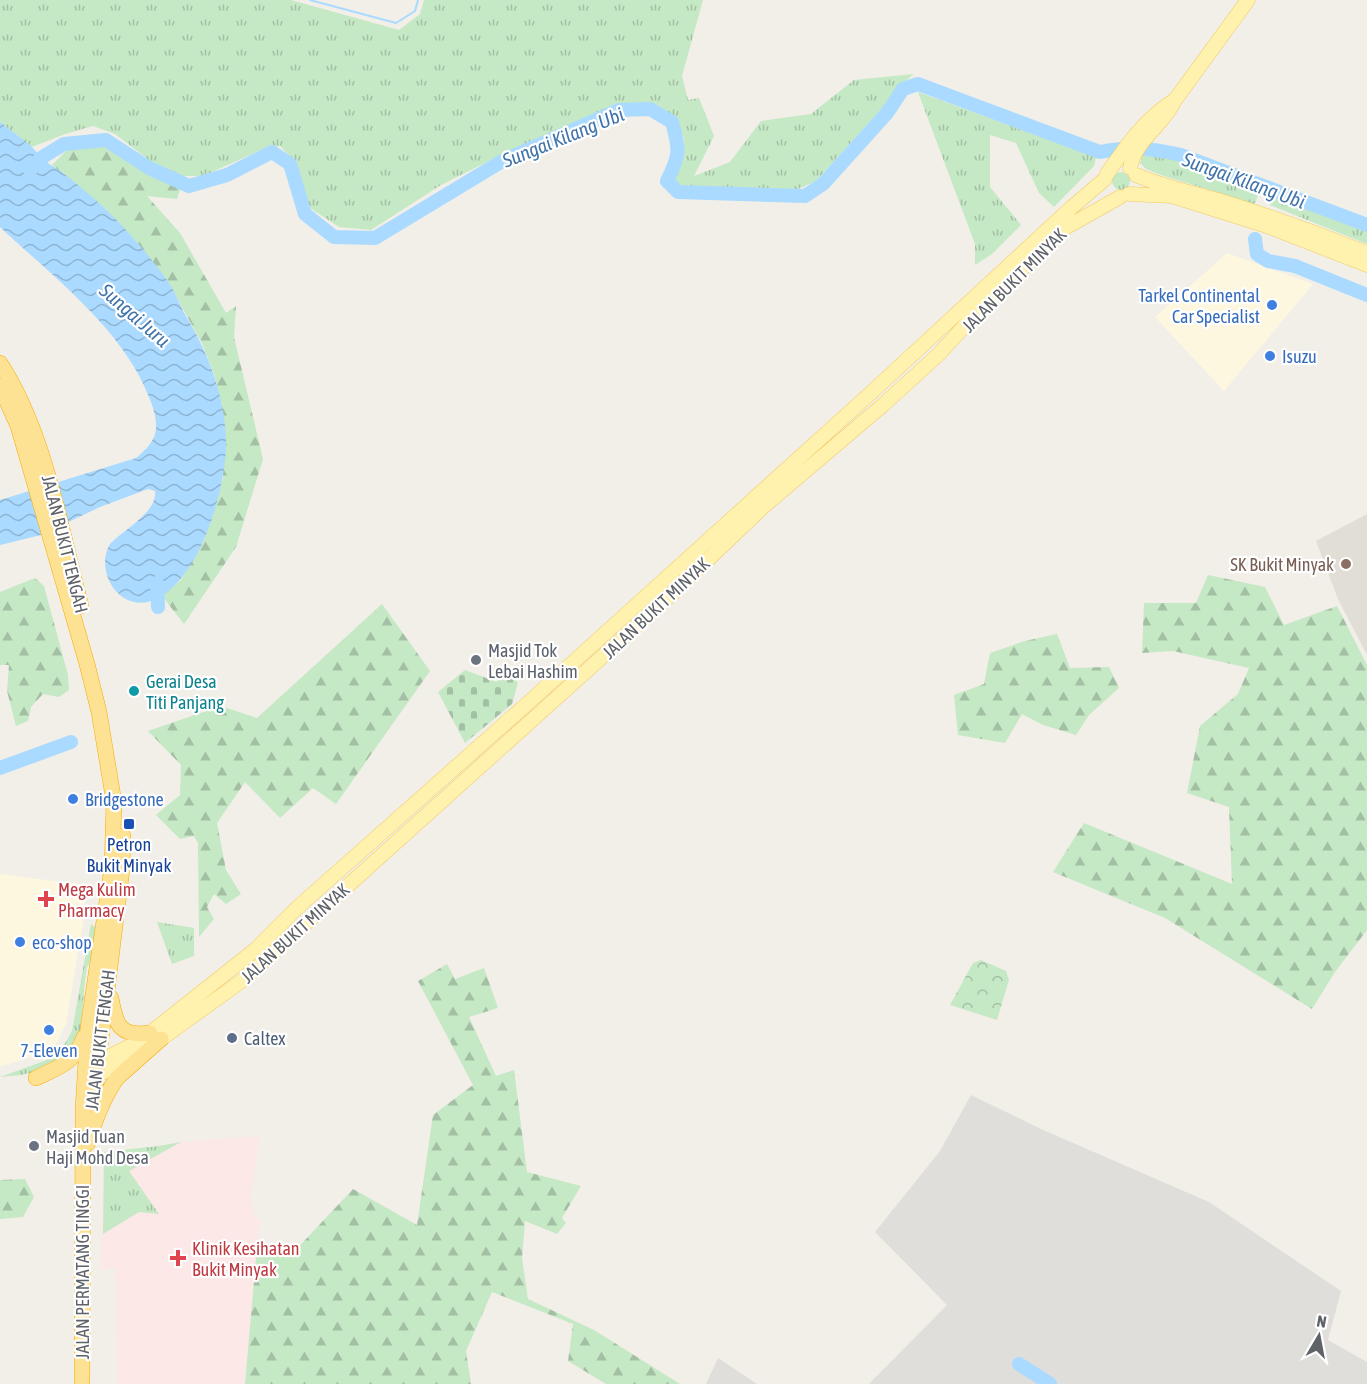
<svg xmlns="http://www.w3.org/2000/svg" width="1367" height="1384" viewBox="0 0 1367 1384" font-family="'Asap Condensed',sans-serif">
	<defs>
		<pattern id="grass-tufts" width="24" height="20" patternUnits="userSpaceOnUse" patternTransform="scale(1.5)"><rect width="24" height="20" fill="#c5e8c5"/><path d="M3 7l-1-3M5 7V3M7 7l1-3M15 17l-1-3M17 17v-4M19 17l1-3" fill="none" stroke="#a3c0a4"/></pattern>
		<pattern id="forest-firs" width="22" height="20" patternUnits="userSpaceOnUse" patternTransform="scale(1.5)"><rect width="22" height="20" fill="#c5e8c5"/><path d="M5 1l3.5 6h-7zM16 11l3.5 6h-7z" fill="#a3c0a4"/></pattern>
		<pattern id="cemetery-stones" width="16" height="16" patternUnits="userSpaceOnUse" patternTransform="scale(1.5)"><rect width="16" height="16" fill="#c5e8c5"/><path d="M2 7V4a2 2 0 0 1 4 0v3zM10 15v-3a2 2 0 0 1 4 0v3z" fill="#a3c0a4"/></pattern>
		<pattern id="park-crowns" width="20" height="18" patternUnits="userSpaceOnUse" patternTransform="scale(1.5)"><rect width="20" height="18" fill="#c5e8c5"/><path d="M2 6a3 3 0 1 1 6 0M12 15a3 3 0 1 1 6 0" fill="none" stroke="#a3c0a4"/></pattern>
		<pattern id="water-waves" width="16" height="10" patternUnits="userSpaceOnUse" patternTransform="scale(1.5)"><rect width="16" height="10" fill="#aadaff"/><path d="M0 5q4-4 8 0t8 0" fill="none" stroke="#8eb4d2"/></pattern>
	</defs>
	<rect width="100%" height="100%" fill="#f1efe8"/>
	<!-- commercial -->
	<path fill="#fef7e0" d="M 1227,253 L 1313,284 L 1224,391 L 1155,317 Z
		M 0,874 L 85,885 L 84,917 L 66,1024 L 58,1040 L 51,1050 L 0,1067 Z"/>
	<!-- industrial -->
	<path fill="#e0deda" d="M 971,1095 L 1041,1129 L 1209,1202 L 1341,1291 L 1328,1340 L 1367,1362 L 1367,1384 L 869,1384 L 947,1305 L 875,1232 L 940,1151 Z
		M 718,1358 L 757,1384 L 706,1384 Z"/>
	<!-- education -->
	<path fill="#e1ded6" d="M 1367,514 L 1367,655 L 1338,599 L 1316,541 Z"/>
	<!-- medical -->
	<path fill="#fce8e6" d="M 260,1136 L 251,1197 L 253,1214 L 260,1220 L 244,1384 L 117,1384 L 115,1268 L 100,1270 L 104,1152 L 159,1146 L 181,1142 Z"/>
	<!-- grass -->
	<path fill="url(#grass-tufts)" d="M 0,0 L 291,0 L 399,30 L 420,14 L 424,0 L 703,0 L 682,76 L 688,100 L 699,98 L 714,136 L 694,176 L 730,162 L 761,121 L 811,114 L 854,80 L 914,74 L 895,90 L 886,104 L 816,181 L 798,189 L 683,188 L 676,184 L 674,179 L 683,158 L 684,138 L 674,116 L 657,105 L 636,105 L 607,110 L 587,122 L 552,138 L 503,154 L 441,185 L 371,230 L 339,227 L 310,208 L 295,162 L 280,146 L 263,149 L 203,176 L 178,176 L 153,163 L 115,134 L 93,126 L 65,134 L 32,147 L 0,122 Z
		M 918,92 L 1096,157 L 1094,166 L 1054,207 L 1039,193 L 1016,143 L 990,135 L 990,187 L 1021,225 L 992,254 L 975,265 L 975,244 Z
		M 1157,153 L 1259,192 L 1255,204 L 1161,175 L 1146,169 L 1140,163 L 1142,156 Z
		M1112 181a9 9 0 1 1 18 0a9 9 0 1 1-18 0Z
		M 1272,195 L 1367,231 L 1367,244 L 1270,205 Z
		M 157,922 L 194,928 L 194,956 L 172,964 Z
		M 91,924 L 96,928 L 92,958 L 87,967 L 85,980 L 80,1040 L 50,1068 L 21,1075 L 0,1077 L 58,1056 L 72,1031 Z
		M 181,1142 L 129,1171 L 159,1214 L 139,1212 L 103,1234 L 104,1152 L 159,1146 Z"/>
	<!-- forest -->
	<path fill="url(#forest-firs)" d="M 103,146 L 154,176 L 181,187 L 177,199 L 147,196 L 180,233 L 226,313 L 236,306 L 234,337 L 263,459 L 236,547 L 184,624 L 162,596 L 181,580 L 204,540 L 223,478 L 222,405 L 214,374 L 202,343 L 168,282 L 137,243 L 103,207 L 52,165 L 68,149 Z
		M 1208,575 L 1265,587 L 1284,625 L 1337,606 L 1367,665 L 1367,930 L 1335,972 L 1312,1009 L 1165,918 L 1053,872 L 1084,823 L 1232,884 L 1229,807 L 1187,793 L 1200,726 L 1238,694 L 1249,668 L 1173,651 L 1142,653 L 1144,603 L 1196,603 Z
		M 35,578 L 44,586 L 68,675 L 69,690 L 59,697 L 43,694 L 31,707 L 28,721 L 16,726 L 7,691 L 9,665 L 0,665 L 0,592 Z
		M 382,604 L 430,671 L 336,804 L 313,788 L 280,818 L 245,782 L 217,823 L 226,870 L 241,894 L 226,904 L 214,894 L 207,907 L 214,919 L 199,937 L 198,843 L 194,836 L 180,839 L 156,815 L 180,795 L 181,765 L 148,731 L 221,706 L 257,718 Z
		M 1057,634 L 1070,668 L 1109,667 L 1119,688 L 1089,715 L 1076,735 L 1043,725 L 1022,714 L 1005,743 L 958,735 L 954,695 L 984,684 L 990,653 L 1025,641 Z
		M 447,964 L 455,979 L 484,968 L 498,1008 L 469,1017 L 496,1076 L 514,1070 L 527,1172 L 581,1186 L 562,1218 L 566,1223 L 557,1234 L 525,1221 L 522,1258 L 528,1299 L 594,1330 L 680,1384 L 606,1384 L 568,1361 L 573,1324 L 492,1292 L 466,1351 L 471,1384 L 245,1384 L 257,1247 L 291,1255 L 353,1189 L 417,1225 L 433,1115 L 473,1085 L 418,981 Z
		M 25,1179 L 34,1197 L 23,1217 L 0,1219 L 0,1180 Z"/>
	<!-- cemetery -->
	<path fill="url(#cemetery-stones)" d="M 505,669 L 518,683 L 512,704 L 465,743 L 438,692 L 465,670 L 497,682 Z"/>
	<!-- park -->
	<path fill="url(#park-crowns)" d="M 981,960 L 1006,971 L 1009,980 L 997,1020 L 950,1005 L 973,963 Z"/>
	<!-- water -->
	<path fill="url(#water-waves)" d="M 0,122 C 10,130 22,138 32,147 C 35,150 38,154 41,157 C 47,163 56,168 63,173 C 76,183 89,194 101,205 C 125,227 148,254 167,280 C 175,291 179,304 186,316 C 209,354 226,399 226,444 C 226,489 199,585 151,601 C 119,612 94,571 110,544 C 123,530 158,512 155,491 L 148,489 L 100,507 L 41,535 L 0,545 L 0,500 L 136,458 C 143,452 150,446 154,437 C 159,425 154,409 149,397 C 122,328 53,277 0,227 Z"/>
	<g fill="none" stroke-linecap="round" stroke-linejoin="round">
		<!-- stream -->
		<path stroke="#aadaff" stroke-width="2" d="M 310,0 L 396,23 L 415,11 L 418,0"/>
		<!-- river -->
		<path stroke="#aadaff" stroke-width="14" d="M 30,170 L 41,158 L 64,144 L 106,140 L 149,168 L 189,186 L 227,175 L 272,152 L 290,164 L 305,214 L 334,237 L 375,238 L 504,160 L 619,110 L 650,109 L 672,122 C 680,150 680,155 667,181 L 678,192 L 805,196 L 823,184 L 887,113 L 903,89 L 918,84 L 1100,152 C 1130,146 1151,148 1181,155 L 1367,225
			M 1255,239 L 1257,254 L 1268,261 L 1295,266 L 1367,295
			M 157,583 L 158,607
			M 0,768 L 71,742
			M 1019,1364 L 1050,1384"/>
		<!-- major casing -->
		<g stroke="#f2c960" stroke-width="15">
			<path id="major" d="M 1130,168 C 1136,139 1163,126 1175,100 L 1248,0
				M 1107,174 C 1126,146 1144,120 1173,101
				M 1136,175 C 1164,187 1194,193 1224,202 C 1272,217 1320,234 1367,253
				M 1129,194 L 1172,196 L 1267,226 L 1367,265
				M 90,1066 L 130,1046 L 150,1033 L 255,950 L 297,908 L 528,703 L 873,391 L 1071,208 L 1105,179
				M 87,1076 L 97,1075 L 117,1066 L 161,1039 L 243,980 L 672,594 L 763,507 L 883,405 L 939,354 L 981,308 L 1065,228 L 1120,197"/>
		</g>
		<!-- highway casing -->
		<g stroke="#f9ab00" stroke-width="16">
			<path id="highway" d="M 0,363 C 45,432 60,527 81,606
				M 0,386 L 18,426 L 87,664 L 99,712 L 114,802 L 112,868 L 88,1028 L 83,1110 L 82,1384
				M 111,998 C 116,1025 119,1037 150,1033
				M 36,1078 C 61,1066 74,1063 84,1037
				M 93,1104 L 122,869 L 123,836
				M 88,1143 C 95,1119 103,1098 117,1078 L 161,1039"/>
		</g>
		<!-- major -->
		<use href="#major" stroke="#fff2af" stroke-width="14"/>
		<!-- highway -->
		<use href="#highway" stroke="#fde293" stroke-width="15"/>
	</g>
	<!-- markers -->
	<g fill="#3f7fe0" stroke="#fff" stroke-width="2">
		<circle cx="1272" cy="305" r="6"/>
		<circle cx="1270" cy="356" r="6"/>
		<circle cx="73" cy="799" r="6"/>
		<circle cx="20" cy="942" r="6"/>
		<circle cx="49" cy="1030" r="6"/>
	</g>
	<circle fill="#8d6e63" stroke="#fff" stroke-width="2" cx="1346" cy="564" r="6"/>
	<g fill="#6b7280" stroke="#fff" stroke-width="2">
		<circle cx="476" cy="660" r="6"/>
		<circle cx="34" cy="1146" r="6"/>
	</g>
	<circle fill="#0f9aa8" stroke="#fff" stroke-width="2" cx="134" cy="691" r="6"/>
	<rect fill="#1a4fb4" stroke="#fff" stroke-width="2" x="123" y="818" width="12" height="12" rx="3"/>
	<g fill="#e0444e" stroke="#fff" stroke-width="2">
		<path d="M43 890h6v6h6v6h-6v6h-6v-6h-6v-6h6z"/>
		<path d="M175 1249h6v6h6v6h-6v6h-6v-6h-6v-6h6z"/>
	</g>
	<circle fill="#5c6f8a" stroke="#fff" stroke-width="2" cx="232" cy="1038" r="6"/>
	<g text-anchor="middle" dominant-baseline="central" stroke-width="4.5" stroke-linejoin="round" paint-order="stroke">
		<!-- street labels -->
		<g font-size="18" fill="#5f6368" stroke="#fff">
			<text transform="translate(1014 280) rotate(-45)">JALAN BUKIT MINYAK</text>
			<text transform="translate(65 544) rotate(76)">JALAN BUKIT TENGAH</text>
			<text transform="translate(656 608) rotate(-43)">JALAN BUKIT MINYAK</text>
			<text transform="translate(295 933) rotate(-42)">JALAN BUKIT MINYAK</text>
			<text transform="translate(100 1040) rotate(-83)">JALAN BUKIT TENGAH</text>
			<text transform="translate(82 1272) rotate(-90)">JALAN PERMATANG TINGGI</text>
		</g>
		<!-- shop labels -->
		<g font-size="18" fill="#366cbe" stroke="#fff" text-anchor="start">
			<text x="1260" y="295" text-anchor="end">Tarkel Continental<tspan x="1260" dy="21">Car Specialist</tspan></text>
			<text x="1282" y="356">Isuzu</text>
			<text x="85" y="799">Bridgestone</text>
			<text x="32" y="942">eco-shop</text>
			<text x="49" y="1050" text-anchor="middle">7-Eleven</text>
		</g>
		<!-- education labels -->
		<g font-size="18" fill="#785e54" stroke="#fff" text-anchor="end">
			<text x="1334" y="564">SK Bukit Minyak</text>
		</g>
		<!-- worship labels -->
		<g font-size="18" fill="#5b616d" stroke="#fff" text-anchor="start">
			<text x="488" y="650">Masjid Tok<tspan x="488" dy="21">Lebai Hashim</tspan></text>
			<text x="46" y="1136">Masjid Tuan<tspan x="46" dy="21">Haji Mohd Desa</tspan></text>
		</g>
		<!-- culture labels -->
		<g font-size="18" fill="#0d838f" stroke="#fff" text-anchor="start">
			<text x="146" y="681">Gerai Desa<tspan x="146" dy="21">Titi Panjang</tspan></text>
		</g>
		<!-- transit labels -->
		<g font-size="18" fill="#164399" stroke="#fff">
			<text x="129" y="844">Petron<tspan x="129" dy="21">Bukit Minyak</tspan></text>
		</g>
		<!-- health labels -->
		<g font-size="18" fill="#be3a42" stroke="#fff" text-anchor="start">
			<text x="58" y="889">Mega Kulim<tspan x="58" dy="21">Pharmacy</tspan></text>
			<text x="192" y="1248">Klinik Kesihatan<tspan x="192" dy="21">Bukit Minyak</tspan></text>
		</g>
		<!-- service labels -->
		<g font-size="18" fill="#4e5e75" stroke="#fff" text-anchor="start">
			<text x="244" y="1038">Caltex</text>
		</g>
		<!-- water labels -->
		<g font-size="20" font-style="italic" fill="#4174aa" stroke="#fff">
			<text transform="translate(563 137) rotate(-22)">Sungai Kilang Ubi</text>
			<text transform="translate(1244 180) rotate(20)">Sungai Kilang Ubi</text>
			<text transform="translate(135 315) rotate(41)">Sungai Juru</text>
		</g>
	</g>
	<!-- north arrow -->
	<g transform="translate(1319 1336) rotate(10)" stroke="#ffffff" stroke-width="4.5" paint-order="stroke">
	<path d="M0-4.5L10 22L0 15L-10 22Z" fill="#5f6368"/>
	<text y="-9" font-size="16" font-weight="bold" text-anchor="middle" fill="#5f6368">N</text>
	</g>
</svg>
